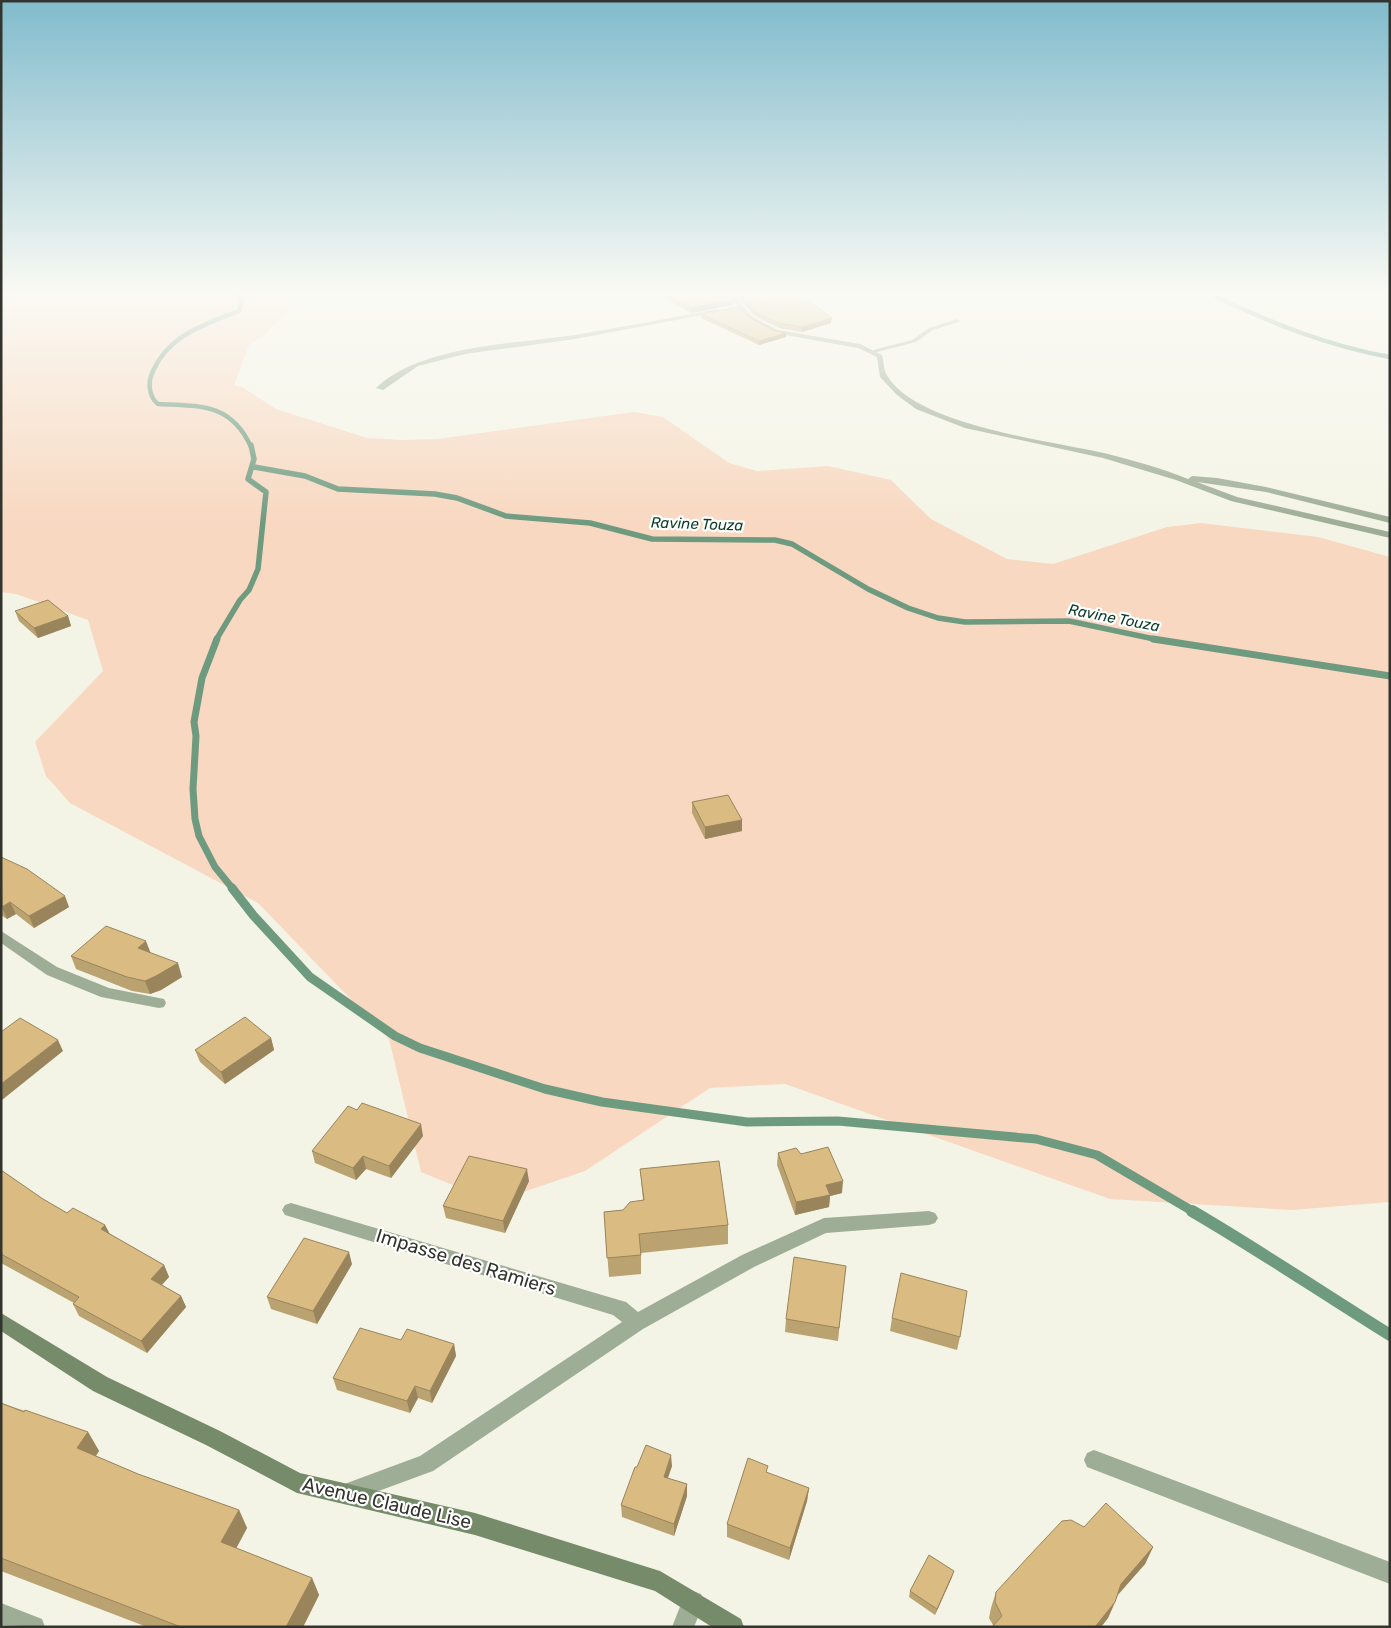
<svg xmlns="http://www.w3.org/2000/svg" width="1391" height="1628" viewBox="0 0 1391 1628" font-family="Rubik,sans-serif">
	<rect width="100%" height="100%" fill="#f4f4e6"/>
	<!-- green -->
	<path fill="#f8d8c1" d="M 1,296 L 293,296 L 288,311 L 263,336 L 249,345 L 234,385 L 242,387 L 276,409 L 367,438 L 401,440 L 438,439 L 634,412 L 663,417 L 729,463 L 757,471 L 828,466 L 891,480 L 931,519 L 1007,559 L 1053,564 L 1167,527 L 1201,523 L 1318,537 L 1390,557 L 1390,1202 L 1292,1210 L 1110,1199 L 785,1084 L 710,1088 L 585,1171 L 494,1202 L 421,1172 L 389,1039 L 258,903 L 70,803 L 46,776 L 35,742 L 103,671 L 88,620 L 16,594 L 1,592 Z"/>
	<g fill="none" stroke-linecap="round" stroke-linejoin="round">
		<!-- stream-far4 -->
		<path stroke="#6e9a7f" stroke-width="4.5" d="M 237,296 L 242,300 L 239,311 C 203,325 166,336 151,376 C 148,385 150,398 158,404 C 200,406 231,403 251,447
			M 1215,296 C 1271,323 1328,346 1390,357"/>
		<!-- stream-far3 -->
		<path stroke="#6e9a7f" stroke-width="5.5" d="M 254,467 L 305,476 L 338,489 L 435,494 L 457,498 L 506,516 L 590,523 L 652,539 L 775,540 L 792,544 L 868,589 L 908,608 L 938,618 L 965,622 L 1069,621 L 1159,640
			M 216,640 L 240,600 L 249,590 L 258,569 L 266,492 L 248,479 L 254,459 L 251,445"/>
		<!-- stream-far2 -->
		<path stroke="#6e9a7f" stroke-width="7" d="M 217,639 L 202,678 L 194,722 L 196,736 L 193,789 L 195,819 L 199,836 L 215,867 L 233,889
			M 1153,639 L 1390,676"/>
		<!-- stream-far1 -->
		<path stroke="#6e9a7f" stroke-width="9" d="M 232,888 L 253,915 L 310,977 L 395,1036 L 420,1048 L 545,1089 L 602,1102 L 747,1122 L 838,1121 L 1036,1139 L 1097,1155 L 1194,1212"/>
		<!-- stream -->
		<path stroke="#6e9a7f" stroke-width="12" d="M 1192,1211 C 1259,1250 1324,1294 1390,1335"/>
		<!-- lane -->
		<path fill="#9ead96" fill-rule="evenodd" d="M 957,319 L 960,321 L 959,322 L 933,330 L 916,342 L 873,353 L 870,351 L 912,340 L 929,328 Z
			M 1094,1450 L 1390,1562 L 1390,1584 L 1087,1467 L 1084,1460 L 1087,1453 Z
			M 1,1603 L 42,1619 L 45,1627 L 1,1625 Z"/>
		<!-- street -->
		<path fill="#9ead96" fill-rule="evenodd" d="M 727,296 L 734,296 L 754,318 L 778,330 L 860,344 L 882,355 C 884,361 883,370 888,377 C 918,425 1050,441 1104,453 C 1132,460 1161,468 1188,479 L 1192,476 L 1217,478 L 1266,487 L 1390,517 L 1390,523 L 1266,492 L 1197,482 L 1237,497 L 1390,532 L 1390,538 L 1231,501 L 1176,480 L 1103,458 L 965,428 L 916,409 L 897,395 L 880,377 L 877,357 L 858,348 L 774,333 L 750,320 Z
			M 717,309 L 720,311 L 719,312 L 575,339 L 465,354 L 418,366 L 383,390 L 376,388 C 421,345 515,344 575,335 C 622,327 670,318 717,309 Z
			M 1,931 L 57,967 L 109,988 L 164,999 L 166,1003 L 164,1007 L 159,1008 L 101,997 L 47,975 L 1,943 Z
			M 291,1203 L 619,1300 L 626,1302 L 638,1312 L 742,1255 L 824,1218 L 929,1211 L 935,1213 L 938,1218 L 935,1223 L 929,1225 L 826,1233 L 754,1267 L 643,1329 L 433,1471 L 346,1503 L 339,1500 L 336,1493 L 339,1486 L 420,1456 L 622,1322 L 613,1315 L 285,1215 L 282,1210 L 285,1205 Z
			M 693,1591 L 701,1594 L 704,1602 L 694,1627 L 672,1627 L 685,1594 Z"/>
		<!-- secondary -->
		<path fill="#768b69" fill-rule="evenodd" d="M 1,1313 L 107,1377 L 220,1431 L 300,1473 L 475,1513 L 660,1571 L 741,1619 L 744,1627 L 712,1627 L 655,1591 L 475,1535 L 297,1493 L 206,1445 L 93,1391 L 1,1331 Z"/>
	</g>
	<!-- wall -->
	<path fill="#bba271" d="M 660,296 L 729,296 L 732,305 L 691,313 Z
		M 736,296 L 801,296 L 831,323 L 802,332 L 779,328 L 755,316 Z
		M 701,314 L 749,317 L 786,337 L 759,345 L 701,318 Z
		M 15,611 L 68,616 L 71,626 L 38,638 L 19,621 Z
		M 692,802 L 742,820 L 742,831 L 705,839 L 692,813 Z
		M 1,857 L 69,907 L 34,928 L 16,914 L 7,919 L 1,915 Z
		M 150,953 L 182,977 L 161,990 L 150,994 L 132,991 L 76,969 L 71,956 Z
		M 271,1038 L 274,1050 L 225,1084 L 200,1062 L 195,1050 Z
		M 423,1136 L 391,1178 L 366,1169 L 356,1180 L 315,1163 L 312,1151 Z
		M 778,1153 L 801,1154 L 842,1193 L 830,1196 L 829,1207 L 795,1215 L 777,1165 Z
		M 640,1169 L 728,1225 L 728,1244 L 641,1253 L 641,1274 L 609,1277 L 604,1212 L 623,1210 L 643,1200 Z
		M 1,1170 L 43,1199 L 67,1213 L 105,1225 L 110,1234 L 164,1265 L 169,1277 L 162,1285 L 181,1296 L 186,1307 L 147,1353 L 79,1316 L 73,1304 L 74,1303 L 1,1263 Z
		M 529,1181 L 505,1233 L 446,1218 L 443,1206 Z
		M 352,1264 L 317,1324 L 271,1309 L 267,1297 Z
		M 846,1266 L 838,1341 L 785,1332 L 786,1319 Z
		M 892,1318 L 960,1337 L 957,1350 L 890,1331 Z
		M 401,1340 L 454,1344 L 456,1356 L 432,1403 L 418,1398 L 410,1413 L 337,1390 L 333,1378 Z
		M 1,1403 L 88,1432 L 99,1451 L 96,1456 L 138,1474 L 239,1510 L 247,1528 L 236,1548 L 312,1578 L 319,1595 L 303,1627 L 147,1627 L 1,1571 Z
		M 672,1466 L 668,1478 L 687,1484 L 687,1496 L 674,1536 L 622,1517 L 621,1505 L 637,1467 Z
		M 768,1473 L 809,1488 L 807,1501 L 789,1560 L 727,1537 L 727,1524 Z
		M 1084,1527 L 1153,1547 L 1145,1564 L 1118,1595 L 1115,1602 L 1108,1618 L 1101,1627 L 992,1627 L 993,1625 L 989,1618 L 991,1608 L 996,1592 Z
		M 952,1577 L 935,1615 L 909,1597 L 910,1591 Z"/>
	<!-- shaded-wall -->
	<path fill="#99845c" d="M 732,300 L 732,305 L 691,313 L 691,308 Z
		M 832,318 L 831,323 L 802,332 L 802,327 Z
		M 786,333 L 786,337 L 759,345 L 759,341 Z
		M 68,616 L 71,626 L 38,638 L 34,628 Z
		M 742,820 L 742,831 L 705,839 L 705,827 Z
		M 65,896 L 69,907 L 34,928 L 29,916 Z
		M 10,902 L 16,914 L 7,919 L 2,907 Z
		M 146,941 L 151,954 L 138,948 Z
		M 178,963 L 182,977 L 161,990 L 150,994 L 145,981 Z
		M 271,1038 L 274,1050 L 225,1084 L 221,1072 Z
		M 58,1040 L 63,1051 L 2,1100 L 1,1084 Z
		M 421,1124 L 423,1136 L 391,1178 L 389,1166 Z
		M 363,1156 L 366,1169 L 356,1180 L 353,1168 Z
		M 527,1169 L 529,1181 L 505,1233 L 503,1221 Z
		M 843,1181 L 842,1193 L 830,1196 L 829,1207 L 795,1215 L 796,1202 L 826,1185 Z
		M 105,1225 L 111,1237 L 101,1229 Z
		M 349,1252 L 352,1264 L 317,1324 L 313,1311 Z
		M 164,1265 L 169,1277 L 156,1291 L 151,1279 Z
		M 181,1296 L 186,1307 L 147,1353 L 141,1341 Z
		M 454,1344 L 456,1356 L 432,1403 L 430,1391 Z
		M 415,1386 L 418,1398 L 410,1413 L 407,1401 Z
		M 88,1432 L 99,1451 L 88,1467 L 77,1448 Z
		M 671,1455 L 672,1466 L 664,1488 L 664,1477 Z
		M 687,1484 L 687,1496 L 674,1536 L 674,1524 Z
		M 809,1488 L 807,1501 L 789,1560 L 790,1548 Z
		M 239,1510 L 247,1528 L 230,1560 L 221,1542 Z
		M 1153,1547 L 1145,1564 L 1113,1600 L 1121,1584 Z
		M 954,1571 L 952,1577 L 935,1615 L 937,1609 Z
		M 312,1578 L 319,1595 L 303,1627 L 286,1627 Z
		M 1115,1602 L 1108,1618 L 1101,1627 L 1095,1627 Z"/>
	<!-- building -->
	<path fill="#dabc83" stroke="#99845c" d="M 669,296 L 729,296 L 732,300 L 691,308 Z
		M 741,296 L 801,296 L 832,318 L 802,327 L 779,323 L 755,312 Z
		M 738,307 L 749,317 L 773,330 L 786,333 L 759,341 L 701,314 Z
		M 48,600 L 68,616 L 34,628 L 15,611 Z
		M 728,795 L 742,820 L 705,827 L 692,802 Z
		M 1,857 L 27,869 L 65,896 L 29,916 L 10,902 L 2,907 Z
		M 106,926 L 146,941 L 138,948 L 178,963 L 156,976 L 145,981 L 127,977 L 71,956 Z
		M 245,1017 L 271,1038 L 221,1072 L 195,1050 Z
		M 20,1018 L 58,1040 L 1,1084 L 1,1032 Z
		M 362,1103 L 421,1124 L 389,1166 L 363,1156 L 353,1168 L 312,1151 L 348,1106 L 357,1110 Z
		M 828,1147 L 843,1181 L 826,1185 L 830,1195 L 796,1202 L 778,1153 L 796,1148 L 801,1154 Z
		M 469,1156 L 527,1169 L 503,1221 L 443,1206 Z
		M 719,1161 L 728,1225 L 639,1234 L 641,1255 L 607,1258 L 604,1212 L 623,1210 L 630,1202 L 644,1200 L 640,1169 Z
		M 1,1170 L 43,1199 L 67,1213 L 73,1208 L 105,1225 L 101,1229 L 164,1265 L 151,1279 L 181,1296 L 141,1341 L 73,1304 L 79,1297 L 1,1254 Z
		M 304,1238 L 349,1252 L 313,1311 L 267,1297 Z
		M 794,1257 L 846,1266 L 839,1328 L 786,1319 Z
		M 901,1273 L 967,1291 L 960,1337 L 892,1318 Z
		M 360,1328 L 401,1340 L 407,1329 L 454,1344 L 430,1391 L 415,1386 L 407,1401 L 333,1378 Z
		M 1,1403 L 24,1412 L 25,1410 L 88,1432 L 77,1448 L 138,1474 L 239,1510 L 221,1542 L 312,1578 L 286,1627 L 181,1627 L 1,1558 Z
		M 646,1445 L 671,1455 L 664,1477 L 687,1484 L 674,1524 L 621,1505 L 635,1467 L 637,1467 Z
		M 748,1458 L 768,1466 L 766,1472 L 809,1488 L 790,1548 L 727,1524 Z
		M 1106,1503 L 1153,1547 L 1121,1584 L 1115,1602 L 1095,1627 L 992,1627 L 1002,1616 L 995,1602 L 996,1592 L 1029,1556 L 1062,1521 L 1071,1520 L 1084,1527 Z
		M 929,1555 L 954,1571 L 937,1609 L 910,1591 Z"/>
	<!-- sky -->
	<linearGradient id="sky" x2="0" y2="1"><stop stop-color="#81bbcc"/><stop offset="0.56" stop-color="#fafaf4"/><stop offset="1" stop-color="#fafaf4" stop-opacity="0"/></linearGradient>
	<rect width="1391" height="524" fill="url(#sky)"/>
	<g text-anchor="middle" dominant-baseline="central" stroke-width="4.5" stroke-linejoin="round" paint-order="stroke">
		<!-- far-water labels -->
		<g font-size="15" font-style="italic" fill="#093d26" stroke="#fff">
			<text transform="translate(697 524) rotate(2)">Ravine Touza</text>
			<text transform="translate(1114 618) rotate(11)">Ravine Touza</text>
		</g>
		<!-- near-street labels -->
		<g font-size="19" fill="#33342e" stroke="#fff">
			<text transform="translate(466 1262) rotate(17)">Impasse des Ramiers</text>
			<text transform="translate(387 1503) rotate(13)">Avenue Claude Lise</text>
		</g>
	</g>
	<!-- border -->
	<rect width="1391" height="1628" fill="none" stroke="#33342e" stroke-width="5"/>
</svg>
